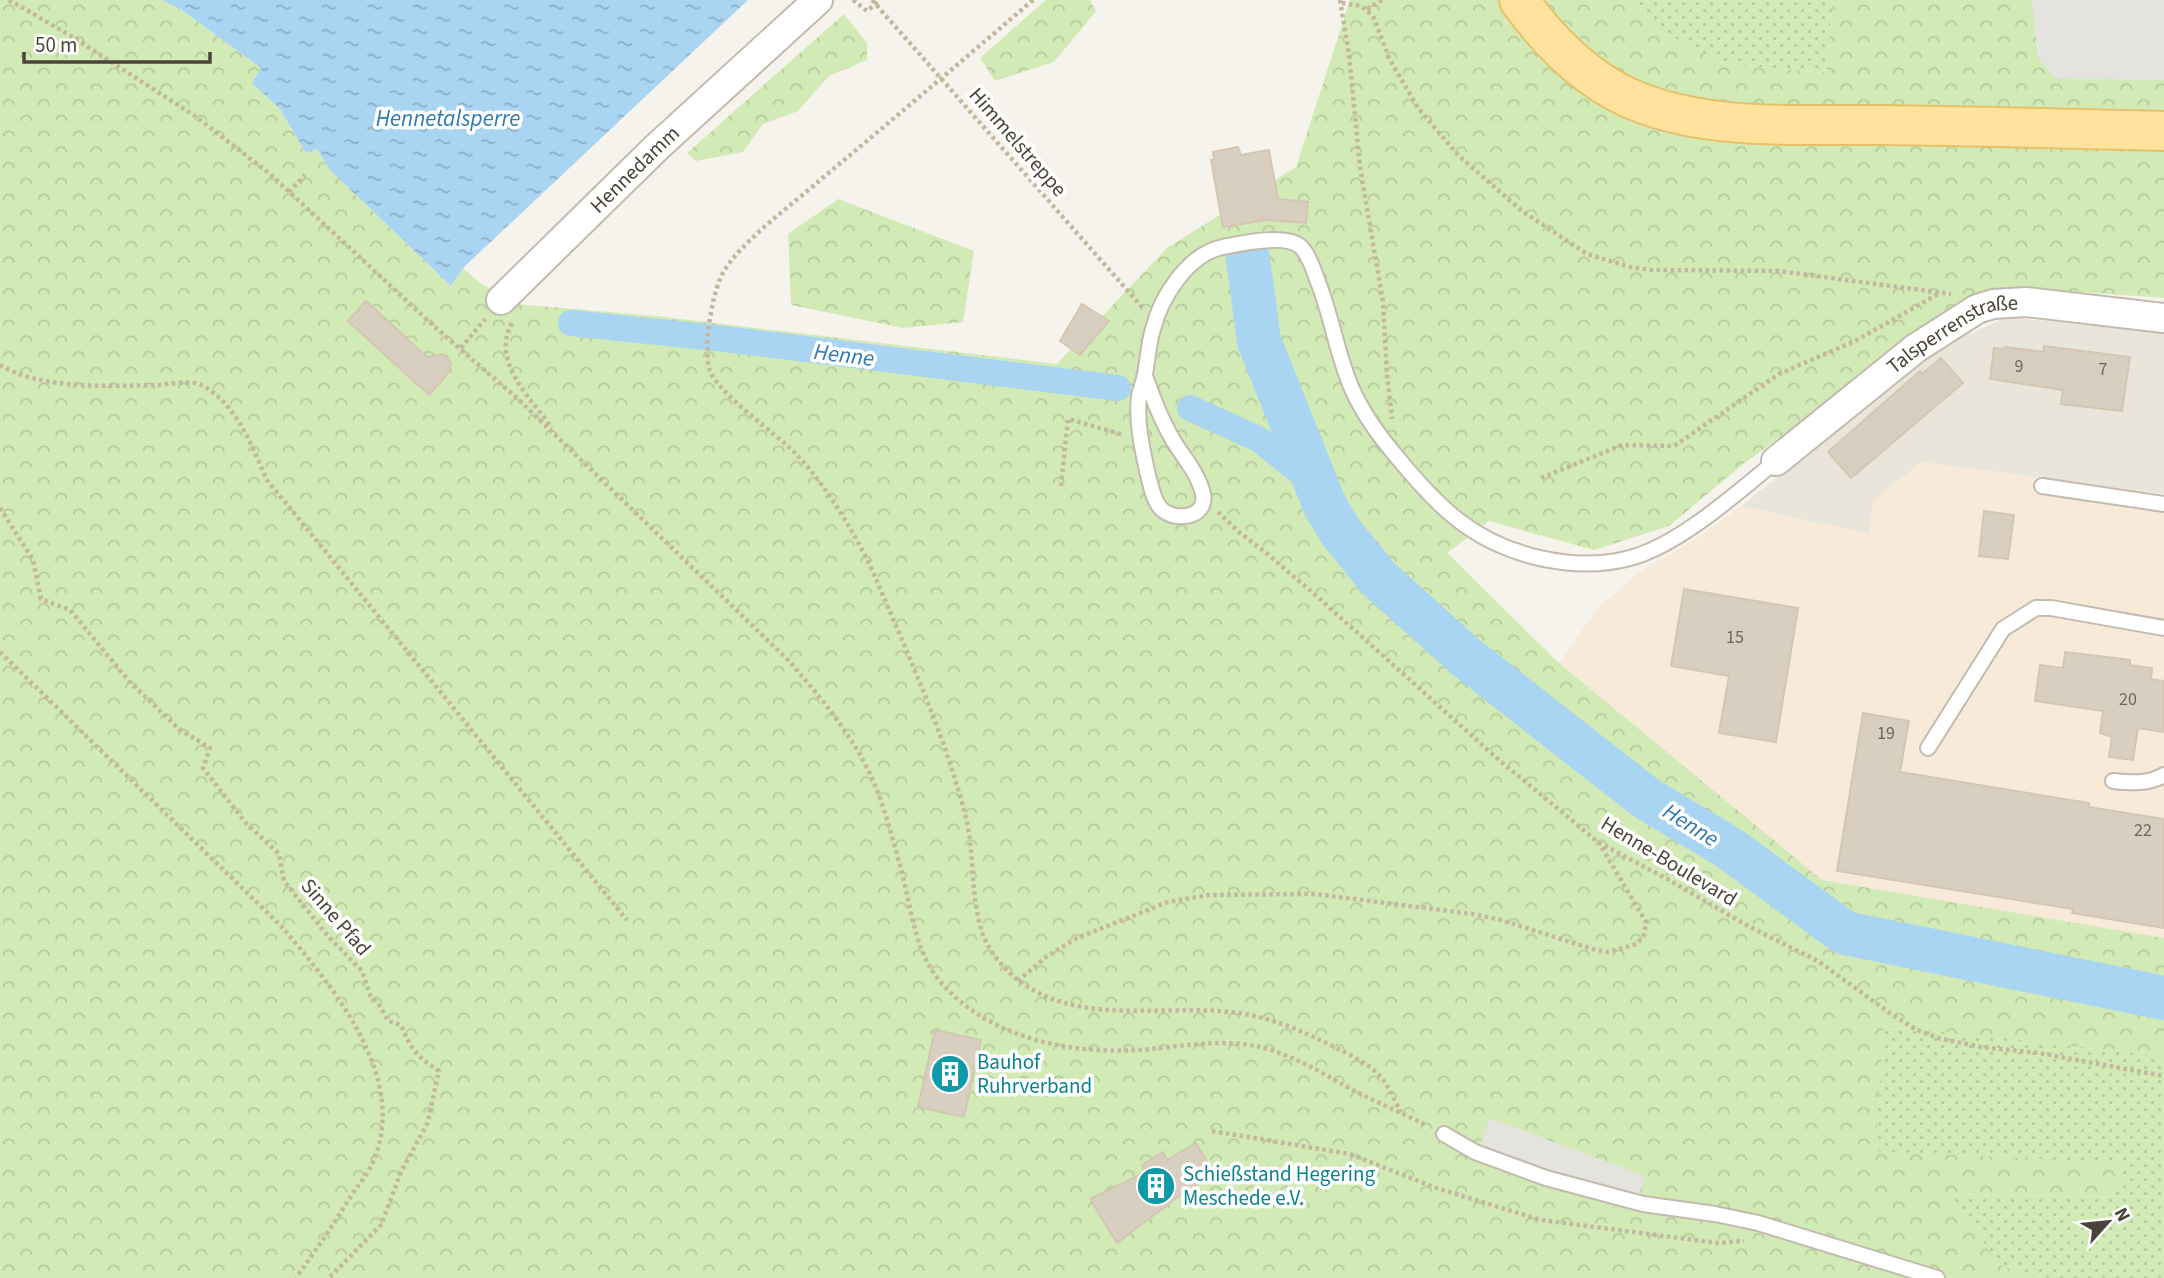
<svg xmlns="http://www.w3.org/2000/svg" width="2164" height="1278" viewBox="0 0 2164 1278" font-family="'Source Sans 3',sans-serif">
	<defs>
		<pattern id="grass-dots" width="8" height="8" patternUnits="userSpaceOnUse" patternTransform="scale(1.75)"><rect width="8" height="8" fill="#d2eab5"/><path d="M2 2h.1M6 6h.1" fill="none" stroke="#b6ca9c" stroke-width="1.8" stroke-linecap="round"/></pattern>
		<pattern id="forest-crowns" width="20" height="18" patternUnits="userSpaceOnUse" patternTransform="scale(1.75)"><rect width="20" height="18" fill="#d2eab5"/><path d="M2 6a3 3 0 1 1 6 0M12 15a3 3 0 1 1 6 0" fill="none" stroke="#b6ca9c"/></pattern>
		<pattern id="water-ripples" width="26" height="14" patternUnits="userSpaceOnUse" patternTransform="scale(1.75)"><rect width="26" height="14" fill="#a9d4f2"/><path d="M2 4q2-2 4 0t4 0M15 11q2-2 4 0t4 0" fill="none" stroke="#8caec5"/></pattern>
	</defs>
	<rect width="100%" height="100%" fill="#f6f3ec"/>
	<!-- residential -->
	<path fill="#eae5da" d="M 2008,317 L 2164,333 L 2164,494 L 1921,462 L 1869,534 L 1741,506 L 1944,345 Z"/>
	<!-- commercial -->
	<path fill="#f7ead8" d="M 1921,462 L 2036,477 L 2042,497 L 2055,495 L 2164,509 L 2164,938 L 1822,880 L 1559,663 L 1598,608 L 1639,572 L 1696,539 L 1741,506 L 1869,534 L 1873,500 Z"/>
	<!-- grass -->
	<path fill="url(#grass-dots)" d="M 1634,0 L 1833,0 L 1826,73 L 1723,64 L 1657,29 Z
		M 1884,1024 L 2164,1056 L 2164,1278 L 2036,1278 L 1998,1264 L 1950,1194 L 2114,1197 L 1874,1151 Z"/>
	<!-- forest -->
	<path fill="url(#forest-crowns)" d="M 0,0 L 162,0 L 182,10 L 261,68 L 252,83 L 280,109 L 306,153 L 317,149 L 330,170 L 451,286 L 463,268 L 480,283 L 516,304 L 656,316 L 1057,364 L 1167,248 L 1296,167 L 1350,0 L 1634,0 L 1657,29 L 1723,64 L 1826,73 L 1833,0 L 2032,0 L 2038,57 L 2056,78 L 2164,80 L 2164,298 L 2011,287 L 1959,305 L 1742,465 L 1669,526 L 1594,550 L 1489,521 L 1447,553 L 1559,663 L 1822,880 L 2164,938 L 2164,1056 L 1884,1025 L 1875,1151 L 2125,1163 L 2114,1197 L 1951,1194 L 1998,1264 L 2036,1278 L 0,1278 Z
		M 1046,0 L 1090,0 L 1096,11 L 1054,62 L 995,81 L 980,58 Z
		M 844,14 L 867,43 L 867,60 L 829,76 L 798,111 L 763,124 L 743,152 L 696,161 L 687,153 Z
		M 838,199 L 974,251 L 963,322 L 903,328 L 791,305 L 788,234 Z"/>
	<!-- parking -->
	<path fill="#e5e3e0" d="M 2032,0 L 2164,0 L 2164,80 L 2056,78 L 2038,57 Z
		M 1490,1118 L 1645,1176 L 1636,1204 L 1479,1147 Z"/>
	<!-- water -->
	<path fill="url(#water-ripples)" d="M 162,0 L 748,0 L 463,268 L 451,286 L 330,170 L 317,149 L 306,153 L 280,109 L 252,83 L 261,68 L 182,10 Z"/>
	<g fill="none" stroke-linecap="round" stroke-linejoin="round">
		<!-- canal -->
		<path stroke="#a9d4f2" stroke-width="26" d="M 571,323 L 717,338 L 1118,388
			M 1190,408 L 1260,440 L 1315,484"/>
		<!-- river -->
		<path stroke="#a9d4f2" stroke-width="44" d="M 1248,259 L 1259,341 L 1325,506 L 1340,531 L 1378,578 L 1467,658 L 1646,798 L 1729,848 L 1845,933 L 2164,998"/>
	</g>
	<!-- building -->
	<path fill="#d8cfc1" stroke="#d3c7b4" stroke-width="2" d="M 1238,147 L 1241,155 L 1269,150 L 1278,199 L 1308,202 L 1306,223 L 1266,220 L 1223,227 L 1211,160 L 1214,160 L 1213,152 Z
		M 366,301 L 427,357 L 440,354 L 447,356 L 451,364 L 449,372 L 429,395 L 348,321 Z
		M 1082,304 L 1109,321 L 1080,355 L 1060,341 Z
		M 2044,346 L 2130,357 L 2122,411 L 2061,404 L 2063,390 L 1990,379 L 1994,348 L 2004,349 L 2005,347 L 2044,352 Z
		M 1941,358 L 1963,383 L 1851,478 L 1828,452 L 1920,371 L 1922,374 Z
		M 1984,511 L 2014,515 L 2008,559 L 1979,556 Z
		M 1684,589 L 1798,608 L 1776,742 L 1719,733 L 1729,676 L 1671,666 Z
		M 2065,652 L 2130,660 L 2130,665 L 2152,668 L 2151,679 L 2164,681 L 2164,732 L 2138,728 L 2133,760 L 2109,757 L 2112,737 L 2100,733 L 2103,711 L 2035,701 L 2040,665 L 2063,668 Z
		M 1863,713 L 1909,721 L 1900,772 L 2089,803 L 2089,807 L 2164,819 L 2164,928 L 2072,913 L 2073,909 L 1837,871 Z
		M 935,1030 L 981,1040 L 964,1117 L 918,1107 Z
		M 1196,1143 L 1214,1174 L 1182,1194 L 1117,1243 L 1090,1199 L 1146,1172 L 1142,1165 L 1163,1152 L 1167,1160 Z"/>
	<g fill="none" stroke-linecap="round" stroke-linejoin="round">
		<!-- lane casing -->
		<g stroke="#c2bbae" stroke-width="18">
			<path id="lane" d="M 1145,376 C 1153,398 1161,420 1173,440 C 1183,457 1198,473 1203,494 C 1208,519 1171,523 1159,506 C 1152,497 1150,482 1147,471 C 1142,447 1136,421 1139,396 C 1140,390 1143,384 1144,378 C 1148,362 1148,345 1153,329 C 1161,297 1188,254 1223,247 C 1242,243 1289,233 1302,248 C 1310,257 1314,271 1318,282 C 1332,317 1337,355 1352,389 C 1363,414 1380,437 1397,457 C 1415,479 1435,502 1458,520 C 1504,556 1574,573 1630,558 C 1679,545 1737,493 1776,461
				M 2042,486 L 2164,504
				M 1928,748 L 2003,629 L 2036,608 L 2051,608 L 2164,628
				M 2113,781 C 2130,783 2149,784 2164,775
				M 1444,1134 L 1475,1152 L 1546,1178 L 1643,1204 L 1715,1214 L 1758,1223 L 1937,1278"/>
		</g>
		<!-- street casing -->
		<g stroke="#c2bbae" stroke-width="32">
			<g id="street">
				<path id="s1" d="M 501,300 L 657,147 L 818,0"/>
				<path id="s2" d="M 1776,461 L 1916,348 L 1977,309 L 1993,304 L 2026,302 L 2164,318"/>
			</g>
		</g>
		<!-- primary casing -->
		<g stroke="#e6c16a" stroke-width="42">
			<path id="primary" d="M 1519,0 C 1551,45 1591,85 1644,104 C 1718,131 1804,124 1882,125 C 1976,126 2070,129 2164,131"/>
		</g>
		<!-- path -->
		<path stroke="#c4b79f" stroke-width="4.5" stroke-dasharray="3.5 3.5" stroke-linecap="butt" d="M 9,0 L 71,36 L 195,116 L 270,174 L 435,327 L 519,400 L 790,662 C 824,702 859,742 878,793 C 887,817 894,844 901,869 C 912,910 914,953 944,986 C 993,1039 1070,1054 1139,1050 C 1179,1047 1220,1038 1260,1047 C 1293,1055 1322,1073 1351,1089 C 1376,1102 1402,1113 1428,1126
			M 872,0 L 1142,307
			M 1033,0 C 962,61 891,121 819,181 C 792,205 733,247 720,279 C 711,301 704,346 709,368 C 715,392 777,434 796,454 C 826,485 859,539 876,579 C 909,657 945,735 966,818 C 975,855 970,895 982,932 C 988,951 1006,972 1022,983 C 1085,1027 1167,1003 1239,1013 C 1270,1018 1296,1028 1324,1042 C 1342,1051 1366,1061 1380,1076 C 1389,1086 1394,1100 1401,1112
			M 1340,0 L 1349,54 L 1360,167 L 1383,302 L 1387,374 L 1392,419
			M 1342,3 L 1361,6 L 1373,16 L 1390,60 L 1418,108 L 1459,156 L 1522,211 L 1587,254 L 1630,267 L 1652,270 L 1779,271 L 1951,294
			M 1367,9 L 1382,0
			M 289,192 L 305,175
			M 512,323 C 490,362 531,398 552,428
			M 461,348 L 485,319
			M 0,365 C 42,390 110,386 158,385 C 170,384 191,380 201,385 C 236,402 252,447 267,480 L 627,920
			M 1541,478 L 1622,445 L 1674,446 L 1779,374 L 1855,341 L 1940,293
			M 1061,486 L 1068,419 L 1121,434
			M 0,508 L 33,560 L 41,599 L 70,610 L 129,681 L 179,729 L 210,748 L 203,768 L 245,822 L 279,854 L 284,881 L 327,935 L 362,971 L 370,995 L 380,1006 L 388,1021 L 401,1025 C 411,1049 416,1056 439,1071 L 427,1124 L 401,1172 L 381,1225 L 329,1278
			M 1218,512 L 1240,533 L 1265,552 L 1312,592 L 1499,760 L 1598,842 L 1669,880 L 1748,926 L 1818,961 L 1891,1014 L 1917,1030 L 1938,1038 L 1981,1047 L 2039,1053 L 2164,1076
			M 0,652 L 280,925 C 332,985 410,1078 373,1162 C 368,1173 360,1183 353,1193 C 335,1222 316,1250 296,1278
			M 1018,981 L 1047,956 L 1077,938 L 1168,902 L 1209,895 L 1315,894 L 1473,914 L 1501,920 L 1596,950 L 1608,952 L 1637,944 L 1644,935 L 1646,922 L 1599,843
			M 1212,1131 L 1350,1154 L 1436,1188 L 1541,1220 L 1718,1243 L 1744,1241"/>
		<!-- lane -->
		<use href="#lane" stroke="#fff" stroke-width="14"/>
		<!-- street -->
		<use href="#street" stroke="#fff" stroke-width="28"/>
		<!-- primary -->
		<use href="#primary" stroke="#ffe39c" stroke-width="38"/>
		<!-- path-bridge -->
		<path stroke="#c4b79f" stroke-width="4.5" stroke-dasharray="3.5 3.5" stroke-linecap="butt" d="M 853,0 L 867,11 L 880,0"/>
	</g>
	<!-- icons -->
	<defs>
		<g id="building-disc" transform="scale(2.0125)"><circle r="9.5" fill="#0f9aa8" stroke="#fff"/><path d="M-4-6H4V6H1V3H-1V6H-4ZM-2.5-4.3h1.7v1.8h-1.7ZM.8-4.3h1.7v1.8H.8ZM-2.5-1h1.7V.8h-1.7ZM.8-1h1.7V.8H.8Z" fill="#fff"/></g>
	</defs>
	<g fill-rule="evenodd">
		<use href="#building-disc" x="950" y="1074"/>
		<use href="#building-disc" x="1156" y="1186"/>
	</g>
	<g text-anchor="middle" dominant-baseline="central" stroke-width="7" stroke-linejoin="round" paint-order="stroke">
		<!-- number labels -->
		<g font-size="18" fill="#6e675b">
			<text x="2019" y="366">9</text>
			<text x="2103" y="369">7</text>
			<text x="1735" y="637">15</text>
			<text x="2128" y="699">20</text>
			<text x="1886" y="733">19</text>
			<text x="2143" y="830">22</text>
		</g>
		<!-- street labels -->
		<g font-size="21" fill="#4b4439" stroke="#fff">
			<text transform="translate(1018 142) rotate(49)">Himmelstreppe</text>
			<text stroke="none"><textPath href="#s1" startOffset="187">Hennedamm</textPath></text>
			<text stroke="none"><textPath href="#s2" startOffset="220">Talsperrenstraße</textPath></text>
			<text transform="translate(1669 861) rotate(31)">Henne-Boulevard</text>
			<text transform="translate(336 917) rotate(49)">Sinne Pfad</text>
		</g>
		<!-- culture labels -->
		<g font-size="21" fill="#0d838f" stroke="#fff" text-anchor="start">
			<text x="977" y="1062">Bauhof<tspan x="977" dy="24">Ruhrverband</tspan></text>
			<text x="1183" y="1174">Schießstand Hegering<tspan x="1183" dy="24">Meschede e.V.</tspan></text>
		</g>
		<!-- water labels -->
		<g font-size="23" font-style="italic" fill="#2e7ab2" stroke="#fff">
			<text x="448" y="118">Hennetalsperre</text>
			<text transform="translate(844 355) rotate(7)">Henne</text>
			<text transform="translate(1691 825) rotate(32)">Henne</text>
		</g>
	</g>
	<!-- north arrow -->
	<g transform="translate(2108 1222) rotate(63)" stroke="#ffffff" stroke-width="5" paint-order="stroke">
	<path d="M0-5L12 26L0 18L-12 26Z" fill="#4b4439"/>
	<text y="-10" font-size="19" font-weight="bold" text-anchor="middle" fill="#4b4439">N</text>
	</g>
	<!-- scale -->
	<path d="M24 52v10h186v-10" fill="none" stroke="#4b4439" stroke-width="3.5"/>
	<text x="35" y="52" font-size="21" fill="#4b4439" stroke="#ffffff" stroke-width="5" paint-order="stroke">50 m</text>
</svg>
